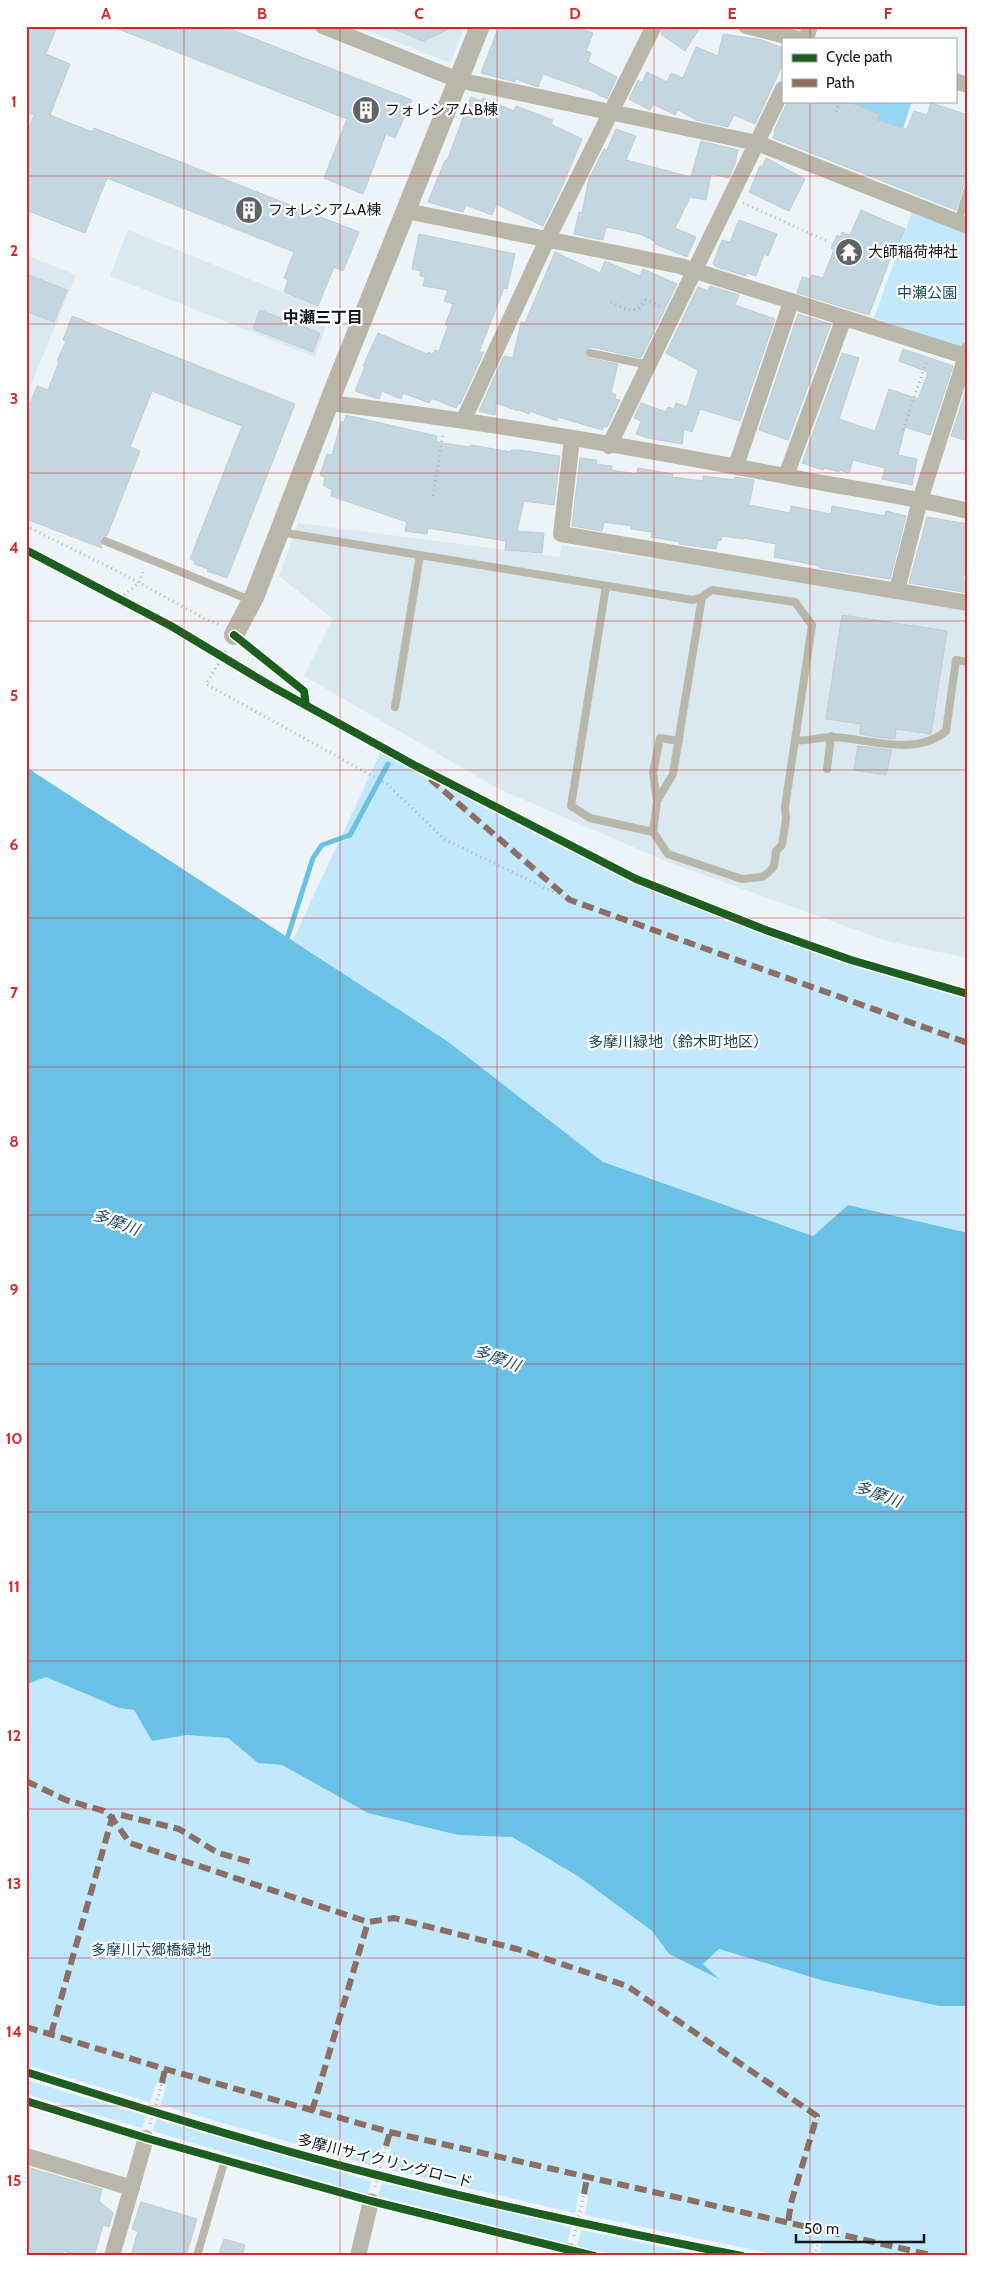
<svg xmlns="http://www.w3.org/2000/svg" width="994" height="2282" viewBox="0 0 994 2282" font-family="Cabin,'Noto Sans JP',sans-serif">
	<rect width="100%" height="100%" fill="#ecf4f7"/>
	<!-- built -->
	<path fill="#dae8ef" d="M 356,26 L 465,26 L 451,61 L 448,62 Z
		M 128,230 L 331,312 L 315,357 L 110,276 Z
		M 26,255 L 76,275 L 26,397 Z
		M 298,523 L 560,557 L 561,545 L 897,595 L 968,608 L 968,958 L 887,941 L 668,862 L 499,789 L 304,676 L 333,619 L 279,576 Z"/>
	<!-- green -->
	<path fill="#c2e8fb" d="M 912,212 L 968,234 L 968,333 L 964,344 L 958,347 L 874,318 Z
		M 383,747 L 636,879 L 851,960 L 968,992 L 968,1233 L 848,1205 L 813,1236 L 603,1162 L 375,994 L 293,940 Z
		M 46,1677 L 119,1708 L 134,1710 L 152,1741 L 187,1735 L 228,1738 L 258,1763 L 282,1765 L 368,1813 L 458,1835 L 511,1837 L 579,1877 L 652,1931 L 669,1954 L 717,1977 L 703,1964 L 719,1949 L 824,1981 L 939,2006 L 968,2006 L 968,2256 L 820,2256 L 821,2243 L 814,2241 L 811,2256 L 783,2256 L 585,2215 L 588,2195 L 579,2193 L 575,2213 L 386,2169 L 391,2148 L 382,2145 L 376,2167 L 161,2105 L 166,2085 L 157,2082 L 150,2102 L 26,2065 L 26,1681 L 30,1683 Z
		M 26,2080 L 146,2116 L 142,2128 L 26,2094 Z
		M 156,2119 L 371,2181 L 368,2195 L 153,2131 Z
		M 382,2183 L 571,2227 L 567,2245 L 378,2196 Z
		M 581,2230 L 707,2256 L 625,2256 L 577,2247 Z"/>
	<!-- forest -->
	<path fill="#93d7f4" d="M 826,101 L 912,101 L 900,138 Z"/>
	<!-- water -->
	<path fill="#69c1e5" d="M 26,767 L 447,1041 L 603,1162 L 813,1236 L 848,1205 L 968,1233 L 968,2006 L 939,2006 L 824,1981 L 719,1949 L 703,1964 L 719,1979 L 669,1954 L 652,1931 L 579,1877 L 512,1837 L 458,1835 L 368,1813 L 282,1765 L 258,1763 L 228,1738 L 187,1735 L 152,1741 L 134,1710 L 119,1708 L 46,1677 L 30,1683 L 26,1681 Z"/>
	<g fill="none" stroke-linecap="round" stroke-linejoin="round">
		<!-- stream -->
		<path stroke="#69c1e5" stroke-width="5" d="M 286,942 L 313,858 L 322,845 L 350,835 L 388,764"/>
	</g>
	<!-- building -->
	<path fill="#c3d7e0" stroke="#c3c9cc" d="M 26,26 L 57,26 L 46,54 L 70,64 L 50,115 L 92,132 L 94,128 L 359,232 L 343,271 L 334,267 L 318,306 L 284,292 L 288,280 L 284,278 L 294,252 L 107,178 L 85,233 L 26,210 L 26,135 L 34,115 L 26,112 Z
		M 111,26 L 222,26 L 412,100 L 395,138 L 386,134 L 363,194 L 324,178 L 347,119 Z
		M 387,26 L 455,26 L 423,41 Z
		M 499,26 L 567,26 L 574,29 L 575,27 L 593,33 L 586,51 L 591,53 L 588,62 L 617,77 L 607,99 L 597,94 L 597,93 L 543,74 L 538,87 L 516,79 L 515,82 L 481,73 Z
		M 664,26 L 701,26 L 685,51 L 661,34 Z
		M 723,34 L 762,40 L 783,48 L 783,64 L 755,124 L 734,115 L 728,127 L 696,120 L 678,110 L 675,115 L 653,104 L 650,110 L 629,99 L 638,80 L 642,82 L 647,72 L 667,82 L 671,73 L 683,78 L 696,47 L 718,56 Z
		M 471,97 L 481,101 L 483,98 L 514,111 L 516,106 L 553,120 L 551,124 L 582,139 L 560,191 L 543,226 L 496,204 L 492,215 L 466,205 L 463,212 L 428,202 L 445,160 L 447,161 Z
		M 788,101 L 846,101 L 879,114 L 877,120 L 907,129 L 914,111 L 927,115 L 931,103 L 968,115 L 968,183 L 963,187 L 956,210 L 773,138 L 775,132 L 774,131 Z
		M 616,129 L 636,136 L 626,160 L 691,177 L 701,141 L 738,150 L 735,164 L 729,178 L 711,174 L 706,200 L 690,197 L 675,228 L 696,237 L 687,257 L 655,244 L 656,242 L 640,234 L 606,227 L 603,240 L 574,234 L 579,212 L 582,213 L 589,178 L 604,149 L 607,150 Z
		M 766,158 L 805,179 L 789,211 L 749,192 L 760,166 L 762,167 Z
		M 861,210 L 905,229 L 898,247 L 895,246 L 869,315 L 797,293 L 802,277 L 810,279 L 812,275 L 823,278 L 834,250 L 831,248 L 837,235 L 840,237 L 842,232 L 850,235 Z
		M 739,220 L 777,234 L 768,256 L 764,254 L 756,276 L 747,273 L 746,276 L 717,267 L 713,264 L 722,240 L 730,242 Z
		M 419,234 L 515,254 L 507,289 L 504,288 L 479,352 L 484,352 L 460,404 L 458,403 L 456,408 L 431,398 L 429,403 L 403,393 L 401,399 L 382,391 L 379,399 L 355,391 L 365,367 L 363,366 L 378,333 L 427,354 L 428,352 L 433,354 L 435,350 L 439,351 L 448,326 L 445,325 L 453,304 L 444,301 L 448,290 L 423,286 L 425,277 L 420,276 L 421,271 L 412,269 Z
		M 555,252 L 600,273 L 605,261 L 640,276 L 643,269 L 677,284 L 641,358 L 591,347 L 586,350 L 585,355 L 588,358 L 618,364 L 611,393 L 616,395 L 615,399 L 620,400 L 607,427 L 604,426 L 602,430 L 558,417 L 557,421 L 530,411 L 529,414 L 519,410 L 518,411 L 496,403 L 495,415 L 479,411 L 504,356 L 513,358 L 521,322 L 525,323 Z
		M 26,274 L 67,290 L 54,322 L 26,311 Z
		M 710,286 L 739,295 L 735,305 L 775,319 L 740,421 L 700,409 L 692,432 L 684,429 L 682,444 L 648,438 L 636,434 L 641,421 L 634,418 L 641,403 L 666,412 L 668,407 L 674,409 L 676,403 L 687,407 L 698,370 L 666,353 L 698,287 L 708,291 Z
		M 260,310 L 320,333 L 313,352 L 253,329 Z
		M 798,314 L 831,324 L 788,440 L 759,430 Z
		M 72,316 L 295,404 L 227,578 L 207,571 L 208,569 L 194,564 L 195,561 L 190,559 L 242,426 L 152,391 L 130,447 L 140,451 L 107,536 L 102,536 L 100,539 L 102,548 L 26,519 L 26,414 L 37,386 L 48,390 L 59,362 L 57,361 L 66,341 L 63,340 Z
		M 903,349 L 953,366 L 930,435 L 905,427 L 898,455 L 917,459 L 912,485 L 882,479 L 885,468 L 853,460 L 849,473 L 840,470 L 839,472 L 824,468 L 823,470 L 802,463 L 842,353 L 859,358 L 839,419 L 875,431 L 889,389 L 918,399 L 928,372 L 899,361 Z
		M 968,384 L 968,441 L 951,436 Z
		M 346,415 L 437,436 L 436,442 L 470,447 L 471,445 L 511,452 L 511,450 L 520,450 L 560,456 L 554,505 L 524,501 L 517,531 L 544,533 L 542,553 L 505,550 L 506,541 L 428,528 L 427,534 L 405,531 L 407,522 L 331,496 L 332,490 L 323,485 L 325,477 L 320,475 L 327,454 L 332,455 L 341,422 L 344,422 Z
		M 580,458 L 597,460 L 596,464 L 612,466 L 611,470 L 637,474 L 638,468 L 673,474 L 672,477 L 703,481 L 703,476 L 734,480 L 735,477 L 754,480 L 749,505 L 790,513 L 791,506 L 831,514 L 832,506 L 885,516 L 886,511 L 906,516 L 890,579 L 820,568 L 820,566 L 774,557 L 776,544 L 744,538 L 743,539 L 722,536 L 721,541 L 718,540 L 716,549 L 679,544 L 680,542 L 651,537 L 652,532 L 631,529 L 632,526 L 604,522 L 602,531 L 572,526 Z
		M 927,517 L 968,524 L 968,558 L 963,580 L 968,581 L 968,593 L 909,583 Z
		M 842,615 L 947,631 L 931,734 L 896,729 L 895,739 L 878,737 L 860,734 L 861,724 L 826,719 Z
		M 858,746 L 892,750 L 886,775 L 854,770 Z
		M 26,2167 L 102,2189 L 99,2201 L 113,2213 L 109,2227 L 103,2225 L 94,2256 L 79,2256 L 64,2251 L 63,2256 L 26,2256 Z
		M 141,2202 L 197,2219 L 186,2256 L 131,2256 L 138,2231 L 132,2229 Z
		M 224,2239 L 245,2245 L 242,2256 L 218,2256 Z"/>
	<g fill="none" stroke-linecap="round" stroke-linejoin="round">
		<!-- path -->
		<path stroke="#b5b4ac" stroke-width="3" stroke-dasharray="1 4" stroke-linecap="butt" d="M 836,112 L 839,101
			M 743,203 L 829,242
			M 611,302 L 627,310 L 638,309 L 646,300 L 661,307
			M 903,430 L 927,360
			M 433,496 L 443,433
			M 26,526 L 123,574 L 207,620 L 221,625
			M 120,598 L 139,583 L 144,569
			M 226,651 L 206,684 L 387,784 L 444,839 L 570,900
			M 150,2124 L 162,2083
			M 375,2187 L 386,2146
			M 574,2236 L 584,2194
			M 815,2256 L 818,2242"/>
		<!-- service -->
		<path stroke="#b9b6aa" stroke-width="8" d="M 958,222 L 968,189
			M 590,353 L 649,365
			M 280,532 L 693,600 L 702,597
			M 105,541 L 250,600
			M 606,586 L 571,806 L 590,818 L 653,832
			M 395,707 L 420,555
			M 679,741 L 660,738 L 653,773 L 657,801 L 653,832 L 668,854 L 742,879 L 762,877 L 768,873 L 774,866 L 776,851 L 782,845 L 786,819 L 785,807 L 795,740 C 809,742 821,736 834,737 C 869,739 916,757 946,731 L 956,660 L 968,662
			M 827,769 L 831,736
			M 657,801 L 673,774 L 702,597 L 712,590 L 795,602 L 812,625 L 795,740
			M 26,2101 L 146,2138 L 371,2201 L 594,2256
			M 197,2256 L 225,2159"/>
		<!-- minor -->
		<path stroke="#b9b6aa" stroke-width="16" d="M 323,26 L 458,80 L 757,143 L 968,226
			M 746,26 L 798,39
			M 806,39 L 810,26
			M 955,81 L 968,85
			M 406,211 L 680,266 L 968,357
			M 329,403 C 482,421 634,447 785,476 C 846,488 908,496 968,511
			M 463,421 L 547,240 L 654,26
			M 572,439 L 561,534 L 968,603
			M 609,446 L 783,89
			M 736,466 L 791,302
			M 786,476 L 844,318
			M 897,590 L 920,500 L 968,350
			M 26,2156 L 132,2188
			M 112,2256 L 146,2138
			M 358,2256 L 371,2201
			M 568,2256 L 569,2251"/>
		<!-- tertiary -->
		<path stroke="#b9b6aa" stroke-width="20" d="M 234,635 L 255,595 L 335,387 L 480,26"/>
		<!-- quiet -->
		<path stroke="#8d6e63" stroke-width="6" stroke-dasharray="12 6" stroke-linecap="butt" d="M 430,779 L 570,900 L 968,1043
			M 26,1781 L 66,1800 L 104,1811 L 112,1818 L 130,1843 L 368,1922 L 394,1918 L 517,1949 L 627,1986 L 817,2116 L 791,2203 L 788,2223
			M 26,2027 L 165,2069 L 390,2132 L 935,2256
			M 51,2034 L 112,1818 L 121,1815 L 179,1829 L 218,1853 L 251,1862
			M 162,2083 L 165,2069
			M 312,2111 L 368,1922
			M 386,2146 L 390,2132
			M 584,2194 L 587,2178"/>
		<!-- cycleway casing -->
		<g stroke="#fff" stroke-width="11">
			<path id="cycleway" d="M 26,550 L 171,626 L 271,686 L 414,765 L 636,879 L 763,929 L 851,960 L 968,994
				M 234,635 L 304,691 L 306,705
				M 26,2072 C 143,2109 259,2145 377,2175 C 498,2206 620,2232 742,2256
				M 26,2101 L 146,2138 L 371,2201 L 594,2256"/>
		</g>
		<!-- cycleway -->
		<use href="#cycleway" stroke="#1b5e20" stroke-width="8"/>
	</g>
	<!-- grid -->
	<path fill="none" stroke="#d62828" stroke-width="1" stroke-opacity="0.55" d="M 184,26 L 184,2256M 340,26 L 340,2256M 497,26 L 497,2256M 654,26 L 654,2256M 810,26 L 810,39M 810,101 L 810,2256M 26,176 L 968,176M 26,324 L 968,324M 26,473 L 968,473M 26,621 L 968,621M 26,770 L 968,770M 26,918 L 968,918M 26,1067 L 968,1067M 26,1215 L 968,1215M 26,1364 L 968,1364M 26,1512 L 968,1512M 26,1661 L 968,1661M 26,1809 L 968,1809M 26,1958 L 968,1958M 26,2106 L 968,2106"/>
	<!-- icons -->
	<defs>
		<g id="building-disc" transform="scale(1.4375)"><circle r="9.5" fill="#5f6467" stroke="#fff"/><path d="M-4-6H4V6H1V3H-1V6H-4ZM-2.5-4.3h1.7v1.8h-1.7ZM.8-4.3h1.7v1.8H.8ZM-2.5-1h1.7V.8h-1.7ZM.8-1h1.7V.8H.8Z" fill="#fff"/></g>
		<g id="temple-disc" transform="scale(1.4375)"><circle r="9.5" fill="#5f6467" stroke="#fff"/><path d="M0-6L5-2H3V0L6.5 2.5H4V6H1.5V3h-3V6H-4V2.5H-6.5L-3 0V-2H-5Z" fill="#fff"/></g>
	</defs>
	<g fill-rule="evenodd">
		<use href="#building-disc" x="366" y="110"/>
		<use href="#building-disc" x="249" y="210"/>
		<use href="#temple-disc" x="849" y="252"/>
	</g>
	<g text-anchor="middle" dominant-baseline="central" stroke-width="4.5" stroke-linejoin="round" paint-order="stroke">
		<!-- poi labels -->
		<g font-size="15" fill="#13171a" stroke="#fff" text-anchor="start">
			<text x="385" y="110">フォレシアムB棟</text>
			<text x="268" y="210">フォレシアムA棟</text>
			<text x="868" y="252">大師稲荷神社</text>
		</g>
		<!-- park labels -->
		<g font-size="15" fill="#18485d" stroke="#fff">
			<text x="927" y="293">中瀬公園</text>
			<text x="678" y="1042">多摩川緑地（鈴木町地区）</text>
			<text x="151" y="1950">多摩川六郷橋緑地</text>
		</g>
		<!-- street labels -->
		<g font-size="15" fill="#13171a" stroke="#fff">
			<text transform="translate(385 2161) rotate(14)">多摩川サイクリングロード</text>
		</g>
		<!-- neighbourhood labels -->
		<g font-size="16" font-weight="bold" fill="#13171a" stroke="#fff">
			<text x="323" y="317">中瀬三丁目</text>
		</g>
		<!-- water labels -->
		<g font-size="16" font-style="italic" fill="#1b4b60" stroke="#fff">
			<text transform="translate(116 1222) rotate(20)">多摩川</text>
			<text transform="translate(497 1358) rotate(20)">多摩川</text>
			<text transform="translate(878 1494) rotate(20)">多摩川</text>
		</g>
	</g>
	<!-- border -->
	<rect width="994" height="2282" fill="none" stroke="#ffffff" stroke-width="55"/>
	<!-- legend -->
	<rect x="782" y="38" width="175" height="65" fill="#ffffff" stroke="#a1a2a3"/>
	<rect x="792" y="54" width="25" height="8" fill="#1b5e20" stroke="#a1a2a3"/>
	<text x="826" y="62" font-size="15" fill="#13171a">Cycle path</text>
	<rect x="792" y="79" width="25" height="8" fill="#8d6e63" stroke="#a1a2a3"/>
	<text x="826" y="88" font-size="15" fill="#13171a">Path</text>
	<!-- scale -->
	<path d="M796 2234v8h128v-8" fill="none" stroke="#13171a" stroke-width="2.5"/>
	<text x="804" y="2234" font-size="15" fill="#13171a" stroke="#ffffff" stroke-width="4" paint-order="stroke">50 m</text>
	<rect x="28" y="28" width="938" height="2226" fill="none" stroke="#d62828" stroke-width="2"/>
	<g font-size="16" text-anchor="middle" font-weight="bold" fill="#d62828">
		<text x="106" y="19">A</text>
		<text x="262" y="19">B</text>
		<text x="419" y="19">C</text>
		<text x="575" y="19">D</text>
		<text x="732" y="19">E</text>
		<text x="888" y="19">F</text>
		<text x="14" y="107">1</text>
		<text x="14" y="256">2</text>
		<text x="14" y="404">3</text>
		<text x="14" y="553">4</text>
		<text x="14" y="701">5</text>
		<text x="14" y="850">6</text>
		<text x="14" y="998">7</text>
		<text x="14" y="1147">8</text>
		<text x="14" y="1295">9</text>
		<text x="14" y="1444">10</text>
		<text x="14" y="1592">11</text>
		<text x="14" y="1741">12</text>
		<text x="14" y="1889">13</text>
		<text x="14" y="2037">14</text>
		<text x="14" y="2186">15</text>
	</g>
</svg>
